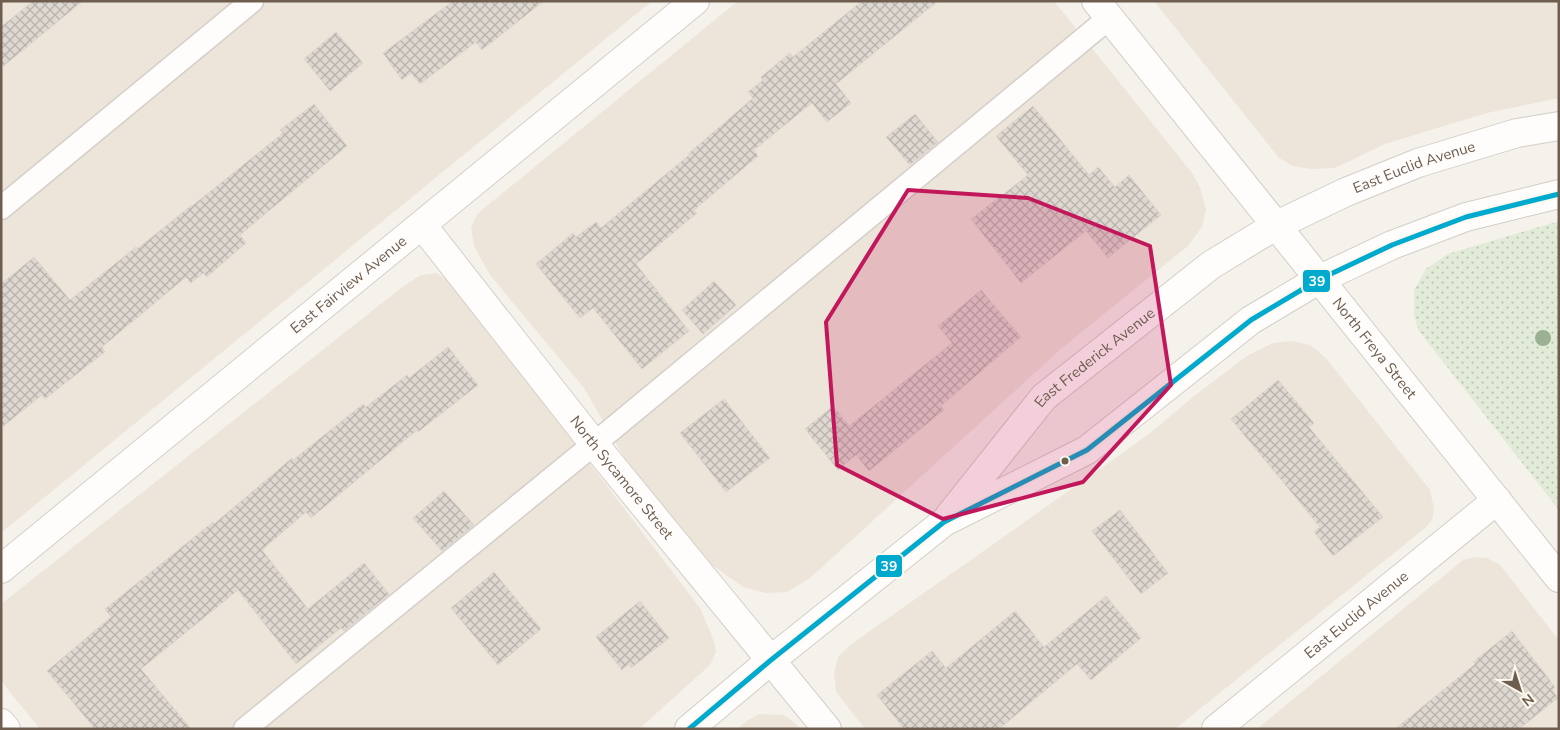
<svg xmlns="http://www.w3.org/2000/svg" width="1560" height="730" viewBox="0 0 1560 730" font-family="'Nunito Sans',sans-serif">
	<defs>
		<pattern id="park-dots" width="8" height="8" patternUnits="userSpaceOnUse" patternTransform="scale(1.25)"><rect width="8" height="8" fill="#e1ebd7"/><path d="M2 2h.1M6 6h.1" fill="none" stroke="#bbc2b1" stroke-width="1.8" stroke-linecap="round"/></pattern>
		<pattern id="building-cross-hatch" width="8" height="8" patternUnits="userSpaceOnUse" patternTransform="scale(1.25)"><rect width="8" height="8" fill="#ded8d1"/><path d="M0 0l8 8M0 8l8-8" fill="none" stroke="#b8b2ac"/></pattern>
	</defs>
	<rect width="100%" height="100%" fill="#f5f2eb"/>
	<!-- residential -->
	<path fill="#ede5da" d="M 1,1 L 652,1 L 1,533 Z
		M 738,1 L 1054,1 L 1193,174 L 1200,188 L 1206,209 L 1202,227 L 1188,246 L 1062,348 L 809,579 L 787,592 L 765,593 L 743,587 L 705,560 L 664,513 L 625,459 L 584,388 L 490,275 L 474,246 L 471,228 L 477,214 Z
		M 1154,1 L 1559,1 L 1559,98 L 1487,113 L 1385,144 L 1335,168 L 1310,169 L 1293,166 L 1279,158 Z
		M 437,273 L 453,284 L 700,608 L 714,641 L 716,652 L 710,665 L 639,729 L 40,729 L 1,681 L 1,604 L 401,288 L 421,275 Z
		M 1291,341 L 1310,345 L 1326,358 L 1430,490 L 1434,509 L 1432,520 L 1424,529 L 1175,729 L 865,729 L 836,692 L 834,673 L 838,657 L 850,645 L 1114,459 L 1150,433 L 1194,396 L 1247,356 L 1273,343 Z
		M 1475,557 L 1487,558 L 1500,565 L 1559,640 L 1559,729 L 1257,729 L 1463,560 Z
		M 759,714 L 784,715 L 796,724 L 800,729 L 737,729 L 748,720 Z"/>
	<!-- park -->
	<path fill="url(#park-dots)" d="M 1559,221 L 1559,510 L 1419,331 L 1414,316 L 1414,290 L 1426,269 L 1448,254 Z"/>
	<!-- building -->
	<path fill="url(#building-cross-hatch)" stroke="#ddd6ce" d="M 33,1 L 83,1 L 1,68 L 1,27 Z
		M 453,1 L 544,1 L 482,50 L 476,42 L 420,84 L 411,73 L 402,80 L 383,53 Z
		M 862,1 L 938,1 L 836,84 L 851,103 L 827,122 L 812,103 L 754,150 L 758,156 L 694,210 L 697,213 L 636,264 L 689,331 L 642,369 L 593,308 L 580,318 L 536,264 L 573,233 L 576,237 L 596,222 L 601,228 L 689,155 L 688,154 L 753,98 L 748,92 L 763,80 L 761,77 L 790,53 L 793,57 Z
		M 336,32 L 363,63 L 330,91 L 304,59 Z
		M 314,104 L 347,146 L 240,235 L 246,243 L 207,277 L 203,273 L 191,283 L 186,277 L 102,347 L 105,352 L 45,399 L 42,395 L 1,428 L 1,284 L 34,257 L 70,300 L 136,247 L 137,249 L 192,205 L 192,206 L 283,133 L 280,130 Z
		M 1033,106 L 1089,175 L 1098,167 L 1115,187 L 1129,175 L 1161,215 L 1108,258 L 1086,231 L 1021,283 L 971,219 L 1028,175 L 996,136 Z
		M 915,114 L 938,142 L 910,165 L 886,137 Z
		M 714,281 L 736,305 L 703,334 L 682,310 Z
		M 981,290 L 1021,337 L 941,406 L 944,410 L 869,471 L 856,455 L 838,470 L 805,429 L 833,406 L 849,426 L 952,343 L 938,326 Z
		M 448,347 L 478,385 L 418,432 L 417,430 L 311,518 L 306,512 L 262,550 L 308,609 L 364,563 L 389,594 L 344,631 L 341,628 L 296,664 L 238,590 L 141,669 L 191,729 L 95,729 L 47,671 L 111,617 L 105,609 L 213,522 L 214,524 L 292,458 L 293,460 L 363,404 L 366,407 L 407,375 L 409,378 Z
		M 1278,380 L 1314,423 L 1309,427 L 1383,517 L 1333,556 L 1314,532 L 1320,527 L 1231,419 Z
		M 724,399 L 770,458 L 726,492 L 680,433 Z
		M 444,491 L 474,525 L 442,551 L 413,518 Z
		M 1120,510 L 1168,573 L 1141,594 L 1092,531 Z
		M 494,572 L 541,629 L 498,665 L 451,608 Z
		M 1106,596 L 1141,638 L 1091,680 L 1077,664 L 999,729 L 904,729 L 877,695 L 932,651 L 946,668 L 1015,611 L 1044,647 Z
		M 640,601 L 669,638 L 631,668 L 629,664 L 622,670 L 596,637 Z
		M 1512,631 L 1555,687 L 1552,690 L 1558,698 L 1519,729 L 1395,729 L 1475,664 L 1473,662 Z"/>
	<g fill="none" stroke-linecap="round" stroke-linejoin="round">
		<!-- lane casing -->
		<g stroke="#d4cfc9" stroke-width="25">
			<path id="lane" d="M 1,208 L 252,1
				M 245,729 L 594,444 L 1109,18"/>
		</g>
		<!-- street casing -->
		<g stroke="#d4cfc9" stroke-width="30">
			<g id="street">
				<path id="s1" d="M 422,225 L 594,444 L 827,729"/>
				<path id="s2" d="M 1,569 L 695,1"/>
				<path d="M 1,723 L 6,729"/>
				<path id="s3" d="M 1216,729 L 1497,500"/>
			</g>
		</g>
		<!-- secondary casing -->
		<g stroke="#d3cec6" stroke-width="30">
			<g id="secondary">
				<path id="s4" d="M 1096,1 L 1559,578"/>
				<path id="s5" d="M 950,515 L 1044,397 L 1211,265 L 1275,226 L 1346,192 L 1418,163 L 1517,133 L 1559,126"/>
				<path d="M 689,729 L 771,660 L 944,522 L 1087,450 L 1251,320 L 1318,280 L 1392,245 L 1466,217 L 1559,194"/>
			</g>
		</g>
		<!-- lane -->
		<use href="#lane" stroke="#fefdfc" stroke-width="22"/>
		<!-- street -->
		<use href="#street" stroke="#fefdfc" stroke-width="28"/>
		<!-- secondary -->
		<use href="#secondary" stroke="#fefdfc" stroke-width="28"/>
		<!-- bus-1 casing -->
		<g stroke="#fcf8ed" stroke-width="9">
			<path id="bus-1" d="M 689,729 L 771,660 L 944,522 L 1087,450 L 1251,320 L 1318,280 L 1392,245 L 1466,217 L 1559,194"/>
		</g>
		<!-- bus-1 -->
		<use href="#bus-1" stroke="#00a9ce" stroke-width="5"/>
	</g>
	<!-- trees -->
	<circle fill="#9cb094" cx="1543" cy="338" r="8"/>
	<!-- marked area -->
	<path fill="#c2185b" fill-opacity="0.2" stroke="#c2185b" stroke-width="4" stroke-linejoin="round" d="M 908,190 L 1028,198 L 1150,246 L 1171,385 L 1083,482 L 943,519 L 837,465 L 826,322 Z"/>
	<!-- markers -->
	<circle fill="#6f5e4f" stroke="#fcf8ed" stroke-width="2" cx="1065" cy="461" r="4.5"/>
	<g text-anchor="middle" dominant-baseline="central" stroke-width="5" stroke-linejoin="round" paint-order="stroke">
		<!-- street labels -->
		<g font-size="15" fill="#6f5e4f" stroke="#fcf8ed">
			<text stroke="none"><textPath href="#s5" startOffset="590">East Euclid Avenue</textPath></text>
			<text stroke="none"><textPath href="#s2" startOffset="449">East Fairview Avenue</textPath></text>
			<text stroke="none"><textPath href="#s4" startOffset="445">North Freya Street</textPath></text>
			<text stroke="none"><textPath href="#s5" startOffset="215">East Frederick Avenue</textPath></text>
			<text stroke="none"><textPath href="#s1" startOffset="322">North Sycamore Street</textPath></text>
			<text stroke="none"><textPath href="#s3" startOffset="181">East Euclid Avenue</textPath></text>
		</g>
	</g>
	<g stroke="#fcf8ed" stroke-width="2">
		<rect x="1302" y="269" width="29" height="24" rx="5" fill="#00a9ce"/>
		<rect x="875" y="554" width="28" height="24" rx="5" fill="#00a9ce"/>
	</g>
	<g font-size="14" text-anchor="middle" font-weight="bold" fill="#fff">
		<text x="1317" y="286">39</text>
		<text x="889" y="571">39</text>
	</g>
	<!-- border -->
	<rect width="1560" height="730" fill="none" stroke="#6f5e4f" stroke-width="5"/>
	<!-- north arrow -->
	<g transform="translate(1520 690) rotate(141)" stroke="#fcf8ed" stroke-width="4" paint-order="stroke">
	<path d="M0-4L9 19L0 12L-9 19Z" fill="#6f5e4f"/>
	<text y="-8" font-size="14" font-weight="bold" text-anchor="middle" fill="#6f5e4f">N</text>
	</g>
</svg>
